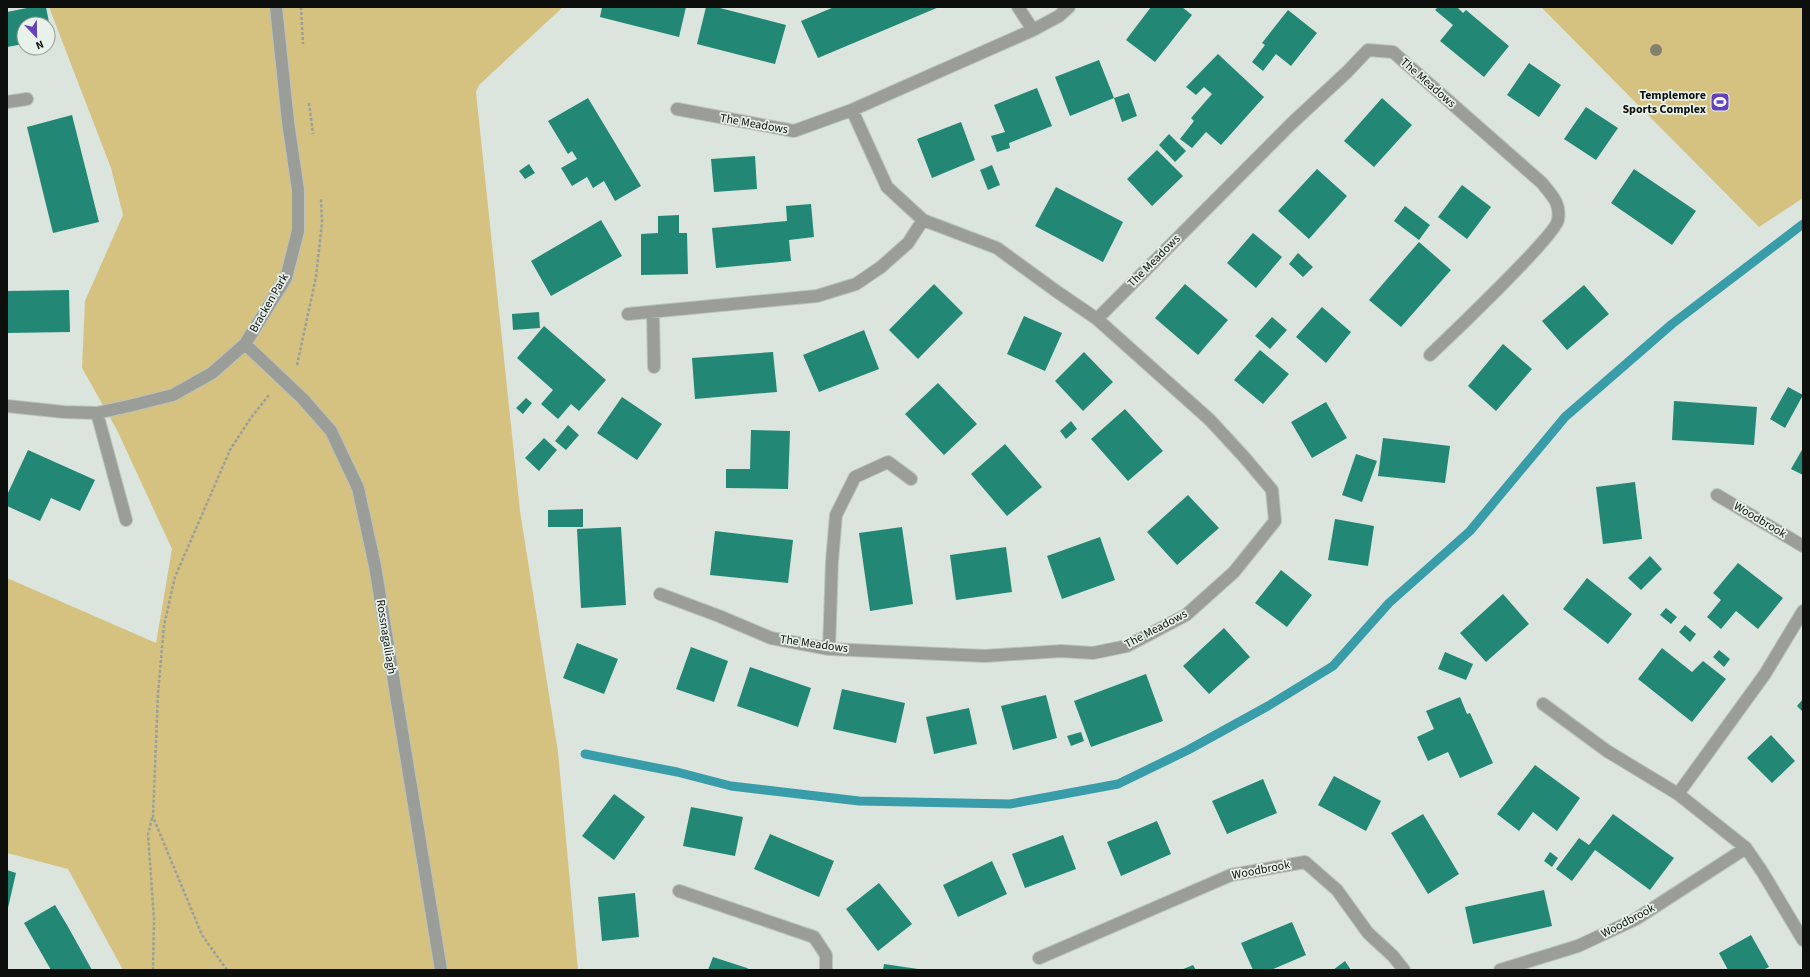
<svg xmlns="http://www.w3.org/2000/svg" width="1810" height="977" viewBox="0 0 1810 977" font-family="'Source Sans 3',sans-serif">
	<rect width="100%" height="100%" fill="#dbe5dd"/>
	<!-- green -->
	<path fill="#d5c180" d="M 49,7 L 563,7 L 479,85 L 476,92 L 520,511 L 558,752 L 578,970 L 123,970 L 68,869 L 7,853 L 7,578 L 156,643 L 172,549 L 117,430 L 82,368 L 85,301 L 123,215 L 111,168 Z
		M 1541,7 L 1803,7 L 1803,198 L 1759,227 Z"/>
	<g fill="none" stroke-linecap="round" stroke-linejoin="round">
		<!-- stream -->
		<path stroke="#389da9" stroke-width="9" d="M 585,754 L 677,772 L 731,786 L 859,801 L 1010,804 L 1118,784 L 1188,750 L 1268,706 L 1333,666 L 1389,603 L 1470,531 L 1565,417 L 1672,324 L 1803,224"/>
	</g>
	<!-- building -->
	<path fill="#238775" d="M 32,7 L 46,7 L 52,38 L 48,39 L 48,24 L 24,24 L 24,44 L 7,47 L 7,12 Z
		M 602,7 L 686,7 L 679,37 L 600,17 Z
		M 706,7 L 716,7 L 786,25 L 775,64 L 697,44 Z
		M 834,7 L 939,7 L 818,58 L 801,21 Z
		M 1151,7 L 1182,7 L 1192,15 L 1155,62 L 1126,40 Z
		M 1438,7 L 1457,7 L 1463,13 L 1466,10 L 1509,46 L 1484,77 L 1440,41 L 1453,25 L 1435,10 Z
		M 1288,10 L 1317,33 L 1291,66 L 1276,54 L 1263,71 L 1252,62 L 1265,45 L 1262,43 Z
		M 1218,54 L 1264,97 L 1221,145 L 1206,132 L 1192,148 L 1180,139 L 1194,121 L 1191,118 L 1212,94 L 1204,87 L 1196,95 L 1186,87 Z
		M 1099,60 L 1114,98 L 1129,93 L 1137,116 L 1122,122 L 1114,98 L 1070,116 L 1055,77 Z
		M 1529,63 L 1561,85 L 1539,117 L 1507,95 Z
		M 1037,88 L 1052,126 L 1009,143 L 1010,148 L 997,152 L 991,136 L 1005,132 L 994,105 Z
		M 588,98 L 641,186 L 615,201 L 604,181 L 593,188 L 587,177 L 572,186 L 561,168 L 577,159 L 572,151 L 568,154 L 548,121 Z
		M 1382,98 L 1412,125 L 1374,167 L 1344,141 Z
		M 1586,107 L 1618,128 L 1596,160 L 1564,139 Z
		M 72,115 L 99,222 L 53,233 L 27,127 Z
		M 961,122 L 975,160 L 932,178 L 917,139 Z
		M 1169,134 L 1186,151 L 1175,162 L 1159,145 Z
		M 1157,150 L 1183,176 L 1152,206 L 1127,179 Z
		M 755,156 L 757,189 L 714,192 L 711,159 Z
		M 529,164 L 535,173 L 525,179 L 519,171 Z
		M 992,165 L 1000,185 L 988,190 L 980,170 Z
		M 1317,169 L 1347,196 L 1309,239 L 1278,211 Z
		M 1634,169 L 1696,211 L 1672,245 L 1611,203 Z
		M 1462,185 L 1491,207 L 1467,239 L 1438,217 Z
		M 1056,187 L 1123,222 L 1103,262 L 1035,226 Z
		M 811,204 L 814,237 L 789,240 L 791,261 L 716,268 L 712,228 L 787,221 L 786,206 Z
		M 1405,206 L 1430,225 L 1419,240 L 1394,221 Z
		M 679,215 L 679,233 L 687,233 L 688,274 L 641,275 L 641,234 L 658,233 L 658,216 Z
		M 601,220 L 622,256 L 551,296 L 531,261 Z
		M 1253,233 L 1282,257 L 1256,288 L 1227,263 Z
		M 1419,242 L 1451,270 L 1401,327 L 1369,300 Z
		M 1298,253 L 1313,267 L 1303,277 L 1289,264 Z
		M 934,284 L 963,313 L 918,359 L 889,330 Z
		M 1185,284 L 1228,320 L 1198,355 L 1155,318 Z
		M 1584,285 L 1609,314 L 1567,350 L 1542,321 Z
		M 69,290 L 70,332 L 7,333 L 7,291 Z
		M 1322,307 L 1351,332 L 1326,363 L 1296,337 Z
		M 539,312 L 540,328 L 513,330 L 512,314 Z
		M 1024,316 L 1062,333 L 1045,371 L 1007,354 Z
		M 1272,317 L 1287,330 L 1270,349 L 1255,336 Z
		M 544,326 L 606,380 L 579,411 L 571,404 L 558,419 L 541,404 L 553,390 L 517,358 Z
		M 864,330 L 879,369 L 819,392 L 803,355 Z
		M 1503,344 L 1532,369 L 1496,411 L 1468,386 Z
		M 1260,350 L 1289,374 L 1263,404 L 1234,380 Z
		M 773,352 L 777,392 L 695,399 L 692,358 Z
		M 1084,352 L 1113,382 L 1083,411 L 1055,381 Z
		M 938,383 L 977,424 L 944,455 L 905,414 Z
		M 1788,387 L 1803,395 L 1785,428 L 1770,419 Z
		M 622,397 L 662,424 L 637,460 L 597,433 Z
		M 526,398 L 532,403 L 523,414 L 516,408 Z
		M 1674,401 L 1757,407 L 1754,445 L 1672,440 Z
		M 1326,402 L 1347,438 L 1312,458 L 1291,422 Z
		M 1125,409 L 1163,451 L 1128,481 L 1091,439 Z
		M 1071,421 L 1077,429 L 1066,439 L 1060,431 Z
		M 568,425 L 579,435 L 566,450 L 555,441 Z
		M 751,430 L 790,431 L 788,489 L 726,488 L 726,469 L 750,469 Z
		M 544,438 L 557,450 L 539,471 L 525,458 Z
		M 1383,438 L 1450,446 L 1445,483 L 1378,476 Z
		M 1005,444 L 1042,487 L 1007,516 L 971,474 Z
		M 1803,448 L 1803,475 L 1791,469 Z
		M 28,450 L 95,480 L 80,511 L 51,498 L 40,521 L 7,506 L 7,495 Z
		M 1356,454 L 1377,461 L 1362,502 L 1342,495 Z
		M 1635,482 L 1642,539 L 1603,544 L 1596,487 Z
		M 1188,495 L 1219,528 L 1177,565 L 1147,532 Z
		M 583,509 L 583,527 L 548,527 L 548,510 Z
		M 1335,519 L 1374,526 L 1368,566 L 1328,560 Z
		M 621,527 L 626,605 L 581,608 L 577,529 Z
		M 902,527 L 913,604 L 870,611 L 859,533 Z
		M 715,531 L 793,540 L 788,583 L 710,575 Z
		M 1100,537 L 1115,580 L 1062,599 L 1047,556 Z
		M 1006,547 L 1012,592 L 956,600 L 950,555 Z
		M 1650,556 L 1662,569 L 1641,590 L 1628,578 Z
		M 1738,563 L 1783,598 L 1758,629 L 1736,611 L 1721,629 L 1707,617 L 1721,600 L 1713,593 Z
		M 1281,570 L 1312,595 L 1287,627 L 1255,603 Z
		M 1587,578 L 1632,614 L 1608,644 L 1563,609 Z
		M 1503,594 L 1529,624 L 1486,662 L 1460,633 Z
		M 1666,608 L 1677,617 L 1671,624 L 1660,615 Z
		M 1685,625 L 1696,634 L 1690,642 L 1679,632 Z
		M 1224,628 L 1250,657 L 1209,694 L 1183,666 Z
		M 577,643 L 618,659 L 604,694 L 563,678 Z
		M 691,647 L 728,661 L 714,702 L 676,689 Z
		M 1662,648 L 1692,672 L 1703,661 L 1726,679 L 1692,722 L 1638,679 Z
		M 1719,650 L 1730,659 L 1724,667 L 1713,657 Z
		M 1445,652 L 1473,664 L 1466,680 L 1438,669 Z
		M 750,667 L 811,688 L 798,727 L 737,706 Z
		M 1146,674 L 1163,721 L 1091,747 L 1074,701 Z
		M 842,689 L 905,703 L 896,743 L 833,729 Z
		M 1046,695 L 1057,738 L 1013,750 L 1001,706 Z
		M 1460,697 L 1467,714 L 1470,713 L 1493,763 L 1460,778 L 1448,752 L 1428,761 L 1417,737 L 1434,729 L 1426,711 Z
		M 1803,699 L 1803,712 L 1797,706 Z
		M 969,708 L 977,744 L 934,754 L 926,717 Z
		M 1081,732 L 1084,741 L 1071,746 L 1067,736 Z
		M 1771,735 L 1795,761 L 1772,783 L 1747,758 Z
		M 1535,765 L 1580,798 L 1557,831 L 1533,812 L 1519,831 L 1497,814 Z
		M 1334,776 L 1381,801 L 1366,831 L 1318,805 Z
		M 1263,779 L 1277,813 L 1227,834 L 1212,801 Z
		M 614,794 L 645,817 L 614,860 L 582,836 Z
		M 691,807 L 743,817 L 735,856 L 683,846 Z
		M 1423,814 L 1459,874 L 1428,894 L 1391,833 Z
		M 1613,814 L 1674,858 L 1650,890 L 1595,850 L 1572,881 L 1556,869 L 1579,838 L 1589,845 Z
		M 1157,821 L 1171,854 L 1121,876 L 1107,842 Z
		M 770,834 L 834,861 L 819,897 L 754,869 Z
		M 1063,835 L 1076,869 L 1025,888 L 1012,854 Z
		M 1550,852 L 1558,858 L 1552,867 L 1544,861 Z
		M 992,861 L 1007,894 L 958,917 L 943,885 Z
		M 7,870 L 16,873 L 8,908 L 7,908 Z
		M 879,883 L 912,924 L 878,951 L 846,909 Z
		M 1544,890 L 1552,926 L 1473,944 L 1465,907 Z
		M 635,893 L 639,937 L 602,941 L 598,897 Z
		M 55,905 L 67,925 L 92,970 L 51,970 L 24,923 Z
		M 1292,922 L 1306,955 L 1271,970 L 1253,970 L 1241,943 Z
		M 1751,935 L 1769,967 L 1763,970 L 1728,970 L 1719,953 Z
		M 713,957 L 747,968 L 750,970 L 708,970 Z
		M 1345,961 L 1351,970 L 1333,970 Z
		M 884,964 L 918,969 L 918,970 L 883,970 Z
		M 1193,965 L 1196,970 L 1181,970 Z"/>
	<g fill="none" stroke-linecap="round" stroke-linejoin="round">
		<!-- minor casing -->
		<g stroke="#bac3bc" stroke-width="14">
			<path id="minor" d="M 1018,7 L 1033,30
				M 7,102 L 27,99
				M 677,109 L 794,131 L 852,110 L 1033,30 L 1059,16 L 1069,7
				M 653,312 L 654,367
				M 628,314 L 817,296 L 856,284 L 881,267 L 908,243 L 923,220
				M 1097,319 L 1291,124 L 1347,72 L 1368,50 L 1393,52 L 1542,183 C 1552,196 1561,203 1558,220 C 1556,235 1448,338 1430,355
				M 245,344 L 303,399 L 331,431 L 358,488 L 375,566 L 441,970
				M 7,406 L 64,412 L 97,413 L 129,406 L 173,395 L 212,373 L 245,344 L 286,278 L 298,231 L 298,190 L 288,122 L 276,7
				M 97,413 L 126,520
				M 1717,495 L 1803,546
				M 660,594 L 719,616 L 771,638 L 829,649 L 985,656 L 1061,651 L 1093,653 L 1127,646 L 1186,615 L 1234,572 L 1275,521 L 1272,490 L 1245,458 L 1210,420 L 1097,319 L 1056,291 L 997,248 L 923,220 L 887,187 L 852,110
				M 829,649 L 832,561 L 836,515 L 855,477 L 888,462 L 911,479
				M 1543,704 L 1607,751 L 1678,794 L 1746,848 L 1763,873 L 1803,940
				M 1678,794 L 1765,674 L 1803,611
				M 679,891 L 814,937 L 826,955 L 826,970
				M 1039,958 L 1231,875 L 1305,862 L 1337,890 L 1368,933 L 1393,956 L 1404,970
				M 1500,970 L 1578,946 L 1636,919 L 1746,848"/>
		</g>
		<!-- path -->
		<path stroke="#98a099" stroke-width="2.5" stroke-dasharray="3 2" stroke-linecap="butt" d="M 301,7 L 303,44
			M 309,103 L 313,134
			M 297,365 L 316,277 L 322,223 L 321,198
			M 152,818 L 148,835 L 154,919 L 153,970
			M 227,970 L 202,935 L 153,817 L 158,693 L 164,625 L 175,577 L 230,450 L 250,419 L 269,395"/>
		<!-- minor -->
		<use href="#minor" stroke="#9b9d98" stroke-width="12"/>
	</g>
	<!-- trees -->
	<circle fill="#81816c" cx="1656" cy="50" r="6"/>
	<!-- icons -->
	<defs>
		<g id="stadium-square" transform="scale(1)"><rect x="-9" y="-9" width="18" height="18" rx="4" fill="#6542ba" stroke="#e8f2ea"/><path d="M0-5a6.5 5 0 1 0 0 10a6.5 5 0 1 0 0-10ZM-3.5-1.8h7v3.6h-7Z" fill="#fff"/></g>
	</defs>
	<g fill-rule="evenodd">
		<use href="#stadium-square" x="1720" y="102"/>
	</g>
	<g text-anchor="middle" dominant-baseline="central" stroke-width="3.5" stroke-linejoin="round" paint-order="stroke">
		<!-- street labels -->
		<g font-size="12" fill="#0c0f0c" stroke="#e8f2ea">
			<text transform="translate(1428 83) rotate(41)">The Meadows</text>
			<text transform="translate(754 124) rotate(10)">The Meadows</text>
			<text transform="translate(1154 261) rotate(-45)">The Meadows</text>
			<text transform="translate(269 303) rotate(-60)">Bracken Park</text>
			<text transform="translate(1760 520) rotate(31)">Woodbrook</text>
			<text transform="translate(1156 629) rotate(-28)">The Meadows</text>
			<text transform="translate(386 637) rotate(81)">Rossnagalliagh</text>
			<text transform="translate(814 644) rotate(8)">The Meadows</text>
			<text transform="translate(1261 870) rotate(-11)">Woodbrook</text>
			<text transform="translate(1628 921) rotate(-28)">Woodbrook</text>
		</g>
		<!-- poi labels -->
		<g font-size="12" font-weight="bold" fill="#0c0f0c" stroke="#e8f2ea" text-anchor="end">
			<text x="1706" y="95">Templemore<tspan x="1706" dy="14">Sports Complex</tspan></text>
		</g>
	</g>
	<!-- border -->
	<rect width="1810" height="977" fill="none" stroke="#0c0f0c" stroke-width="16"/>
	<!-- north arrow -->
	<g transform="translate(36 36) rotate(158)"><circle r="19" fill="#e8f2ea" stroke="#909791"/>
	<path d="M0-3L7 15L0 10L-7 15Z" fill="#6542ba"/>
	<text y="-6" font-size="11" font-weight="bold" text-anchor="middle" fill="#0c0f0c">N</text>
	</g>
</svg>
